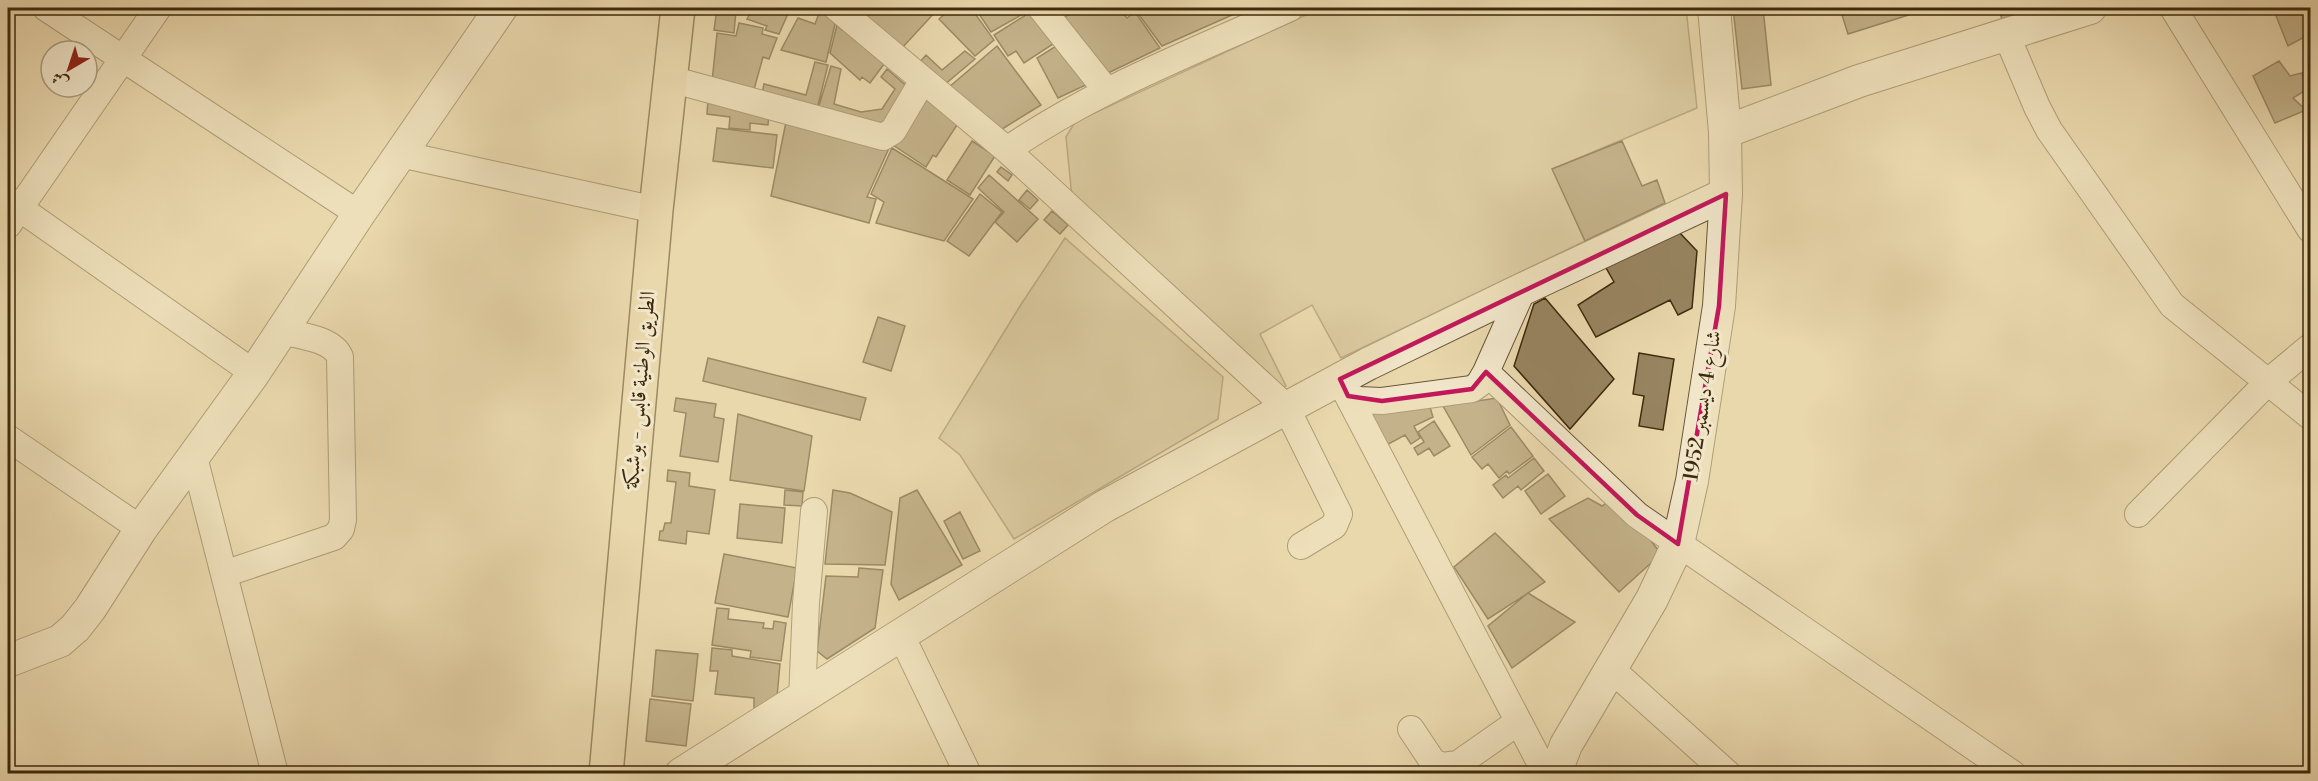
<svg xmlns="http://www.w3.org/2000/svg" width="2318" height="781" viewBox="0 0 2318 781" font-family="'Libre Bodoni',Amiri,serif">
	<rect width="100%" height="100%" fill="#ead8ad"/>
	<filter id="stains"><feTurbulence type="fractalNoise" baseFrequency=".00333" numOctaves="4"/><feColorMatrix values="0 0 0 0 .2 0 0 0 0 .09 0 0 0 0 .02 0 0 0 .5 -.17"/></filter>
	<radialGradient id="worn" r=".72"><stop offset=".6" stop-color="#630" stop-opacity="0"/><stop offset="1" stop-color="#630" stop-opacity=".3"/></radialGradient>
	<!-- green -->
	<path fill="#cdba92" stroke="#867250" stroke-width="1.5" d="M 1321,8 L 1686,8 L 1697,108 L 1553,169 L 1585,241 L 1341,358 L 1312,305 L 1260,334 L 1286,386 L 1280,389 L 1073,208 L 1066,137 L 1075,122 Z
		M 1065,238 L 1223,377 L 1218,419 L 1014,539 L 960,455 L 939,438 L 1020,306 Z"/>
	<!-- building -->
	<path fill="#978460" stroke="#3e2a0d" stroke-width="1.5" d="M 717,8 L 740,8 L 736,11 L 734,33 L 714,30 Z
		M 753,8 L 790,9 L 779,34 L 765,30 L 767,26 L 747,19 Z
		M 821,8 L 836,20 L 826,62 L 781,50 L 798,18 L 815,24 Z
		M 857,8 L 935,8 L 937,10 L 902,48 Z
		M 952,8 L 971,8 L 994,40 L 975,56 L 939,19 Z
		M 975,8 L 1028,8 L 1030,10 L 991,32 Z
		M 1070,8 L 1118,8 L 1127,18 L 1135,12 L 1160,48 L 1108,73 L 1063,19 L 1073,11 Z
		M 1134,8 L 1235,8 L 1239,12 L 1162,46 Z
		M 1733,8 L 1763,8 L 1771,85 L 1742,89 Z
		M 1866,8 L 1931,8 L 1848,34 L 1842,15 Z
		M 1999,8 L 2048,8 L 2002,20 Z
		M 2273,8 L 2310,8 L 2310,34 L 2288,46 Z
		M 1032,11 L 1053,44 L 1024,63 L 1016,51 L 1008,56 L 994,35 Z
		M 739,23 L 763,28 L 762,34 L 777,38 L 769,59 L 763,57 L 753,93 L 712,82 L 717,33 L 736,36 Z
		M 837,25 L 842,30 L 845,27 L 884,64 L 870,83 L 862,77 L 860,80 L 830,53 Z
		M 1061,43 L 1092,82 L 1058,98 L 1037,58 Z
		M 997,46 L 1041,105 L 999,131 L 948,88 Z
		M 965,51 L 975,59 L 944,85 L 919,63 L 926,55 L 942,70 Z
		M 2279,61 L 2290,76 L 2302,73 L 2306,90 L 2293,98 L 2306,110 L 2275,123 L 2253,76 Z
		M 815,62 L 828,65 L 817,109 L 762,94 L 764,84 L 806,95 Z
		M 831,66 L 841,69 L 834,104 L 861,112 L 882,109 L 895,89 L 881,77 L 887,69 L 911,90 L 888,124 L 871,123 L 818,109 Z
		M 921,94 L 961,119 L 936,157 L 933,155 L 926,167 L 890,143 Z
		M 708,100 L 769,112 L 768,125 L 750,123 L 750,130 L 729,128 L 730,117 L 707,114 Z
		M 787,117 L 890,146 L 867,197 L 876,199 L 869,223 L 771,196 Z
		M 717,128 L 777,135 L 773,168 L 713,161 Z
		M 972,141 L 995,156 L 970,195 L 947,180 Z
		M 1622,141 L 1642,186 L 1657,180 L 1665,203 L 1585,241 L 1552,169 Z
		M 892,148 L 973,199 L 944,241 L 876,223 L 884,202 L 871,194 Z
		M 1001,167 L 1012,175 L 1008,181 L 997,172 Z
		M 989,175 L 1038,219 L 1017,242 L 995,222 L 1004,212 L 978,188 Z
		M 1027,190 L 1038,200 L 1030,209 L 1019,200 Z
		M 980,194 L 1002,212 L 969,256 L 947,241 Z
		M 1052,211 L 1068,225 L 1060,234 L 1044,220 Z
		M 1678,231 L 1697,251 L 1692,308 L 1678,315 L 1670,300 L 1596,337 L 1578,305 L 1614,282 L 1605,266 Z
		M 1545,298 L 1614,379 L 1570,429 L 1514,366 L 1534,304 Z
		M 878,317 L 905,326 L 891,371 L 863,362 Z
		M 1639,353 L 1674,359 L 1663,430 L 1639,426 L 1644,396 L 1633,394 Z
		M 708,358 L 866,398 L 860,420 L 703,381 Z
		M 676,398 L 716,404 L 714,417 L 724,419 L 718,462 L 680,456 L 686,413 L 674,411 Z
		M 1497,398 L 1510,425 L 1471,455 L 1443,406 Z
		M 1429,404 L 1433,417 L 1414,426 L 1420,438 L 1411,444 L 1405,435 L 1383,447 L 1368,410 Z
		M 738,414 L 812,436 L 804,491 L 730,480 Z
		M 1434,421 L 1450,446 L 1434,456 L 1429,448 L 1418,455 L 1414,448 L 1424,442 L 1418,432 Z
		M 1511,427 L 1533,456 L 1509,474 L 1507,471 L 1499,478 L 1488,464 L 1482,469 L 1472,457 Z
		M 1534,458 L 1544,471 L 1521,490 L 1518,486 L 1503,498 L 1493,485 L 1506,475 L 1508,478 Z
		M 668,470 L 690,473 L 689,486 L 715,490 L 709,534 L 687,531 L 686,544 L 659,540 L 660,531 L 663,531 L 665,523 L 671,523 L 676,482 L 667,481 Z
		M 1548,474 L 1565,496 L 1541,514 L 1525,491 Z
		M 785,490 L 803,492 L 802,506 L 784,505 Z
		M 833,490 L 850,493 L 892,512 L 885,565 L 825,564 Z
		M 917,490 L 962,565 L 899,600 L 891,584 L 900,498 Z
		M 1617,496 L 1661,554 L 1619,592 L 1549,519 L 1588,498 L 1602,506 Z
		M 740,504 L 785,508 L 782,543 L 737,538 Z
		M 960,512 L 980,551 L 963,559 L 944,521 Z
		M 1495,533 L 1545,582 L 1488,619 L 1454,567 Z
		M 724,554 L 797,568 L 788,617 L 715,603 Z
		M 859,568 L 883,570 L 875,628 L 827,659 L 817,651 L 826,576 L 858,577 Z
		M 1528,593 L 1575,622 L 1512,668 L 1488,626 Z
		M 717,608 L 729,609 L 728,619 L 764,623 L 763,628 L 773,629 L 774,621 L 786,623 L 781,661 L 750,657 L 751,651 L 712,645 Z
		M 712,648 L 732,650 L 732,656 L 780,664 L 777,697 L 754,711 L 754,698 L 715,694 L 718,671 L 710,671 Z
		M 656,650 L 698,654 L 693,701 L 652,696 Z
		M 650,699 L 691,704 L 686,746 L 646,741 Z"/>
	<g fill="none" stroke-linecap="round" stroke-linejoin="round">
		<!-- minor casing -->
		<g stroke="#695635" stroke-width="28">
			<path id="minor" d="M 46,8 L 359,214
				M 837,8 L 1007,150 L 1286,407 L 1339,514 L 1334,526 L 1301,546
				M 1041,8 L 1106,90
				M 2173,8 L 2310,229
				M 2006,34 L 2037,107 L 2049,130 L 2172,305 L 2310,416
				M 670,79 L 883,137 L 893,131 L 923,80
				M 1007,150 C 1095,89 1194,52 1290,8
				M 400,154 L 656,210
				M 8,200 L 254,373
				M 8,225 L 158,8
				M 1486,372 L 1637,515 L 2013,774
				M 1344,388 L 1348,396 L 1359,400 L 1382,401 L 1472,389 L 1479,384 L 1486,372 L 1523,289
				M 1348,396 L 1546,774
				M 8,438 L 141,529
				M 194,457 L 275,774
				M 2138,514 L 2268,382 L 2310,347
				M 224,574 L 334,537 L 341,529 L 343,520 L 340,357 C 332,338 299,336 281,331
				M 901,635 L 968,774
				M 1611,669 L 1728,774
				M 802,699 L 806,603 L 814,511
				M 1411,729 L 1433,762 L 1442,766 L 1458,764 L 1518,722"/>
		</g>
		<!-- tertiary casing -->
		<g stroke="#695635" stroke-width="34">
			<path id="tertiary" d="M 1725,132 L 1859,81 L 2090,8
				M 8,661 L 60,641 L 75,628 L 90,609 L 141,529 L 254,373 L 359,214 L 501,8
				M 681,774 L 1105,506 L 1368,364 L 1523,289 L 1726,194
				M 1555,774 L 1566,745 L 1652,599 L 1678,544 L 1692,481 L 1719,306 L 1726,194 L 1725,132 L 1714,8"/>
		</g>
		<!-- primary casing -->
		<g stroke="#3e2a0d" stroke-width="36">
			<path id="primary" d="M 606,774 L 656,210 L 678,8"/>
		</g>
		<!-- minor -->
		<use href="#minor" stroke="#f1e6ca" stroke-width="26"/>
		<!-- tertiary -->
		<use href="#tertiary" stroke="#f1e6ca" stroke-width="32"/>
		<!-- primary -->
		<use href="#primary" stroke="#ead8ad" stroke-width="33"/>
	</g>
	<!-- marked area -->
	<path d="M0 0H2318V781H0ZM 1726,194 L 1719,306 L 1678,544 L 1637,515 L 1486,372 L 1472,389 L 1382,401 L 1348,396 L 1340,379 Z" fill="#ead8ad" fill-opacity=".55" fill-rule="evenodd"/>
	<path fill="none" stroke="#c2185b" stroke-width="4.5" stroke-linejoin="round" d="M 1726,194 L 1719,306 L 1678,544 L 1637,515 L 1486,372 L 1472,389 L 1382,401 L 1348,396 L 1340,379 Z"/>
	<g text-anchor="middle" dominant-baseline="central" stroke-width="6" stroke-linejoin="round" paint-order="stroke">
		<!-- street labels -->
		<g font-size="21" fill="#3e2a0d" stroke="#f1e6ca">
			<text transform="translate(640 390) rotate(-85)">الطريق الوطنية قابس - بوشبكة</text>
			<text transform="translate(1703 406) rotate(-81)">شارع 4 ديسمبر 1952</text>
		</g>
	</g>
	<!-- margin -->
	<rect width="2318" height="781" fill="none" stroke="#ead8ad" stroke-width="30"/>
	<rect x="9" y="9" width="2300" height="763" fill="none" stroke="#3e2a0d" stroke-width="3"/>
	<rect x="15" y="15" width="2288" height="751" fill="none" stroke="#3e2a0d" stroke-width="1.5"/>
	<!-- north arrow -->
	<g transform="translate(69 69) rotate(219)"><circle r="28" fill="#f1e6ca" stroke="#a99b7e" stroke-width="1.5"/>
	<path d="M0-4.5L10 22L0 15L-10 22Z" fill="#8f2418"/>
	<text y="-9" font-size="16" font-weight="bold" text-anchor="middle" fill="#3e2a0d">ش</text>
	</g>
	<rect width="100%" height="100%" filter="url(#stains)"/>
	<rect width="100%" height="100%" fill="url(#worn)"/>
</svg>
